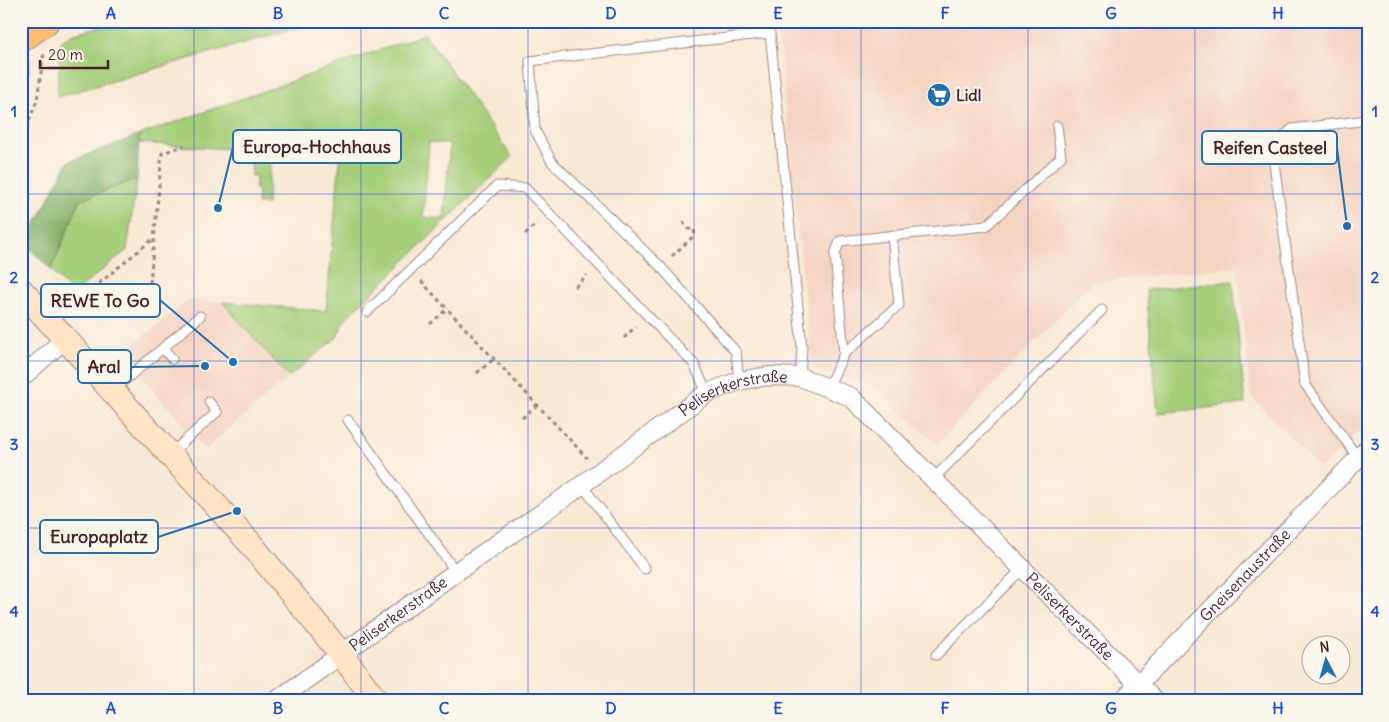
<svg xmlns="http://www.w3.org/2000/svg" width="1389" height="722" viewBox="0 0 1389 722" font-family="Delius,sans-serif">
	<rect width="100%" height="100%" fill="#fbf7ec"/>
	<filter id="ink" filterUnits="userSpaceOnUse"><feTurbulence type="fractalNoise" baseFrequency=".02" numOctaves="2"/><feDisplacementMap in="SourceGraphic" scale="10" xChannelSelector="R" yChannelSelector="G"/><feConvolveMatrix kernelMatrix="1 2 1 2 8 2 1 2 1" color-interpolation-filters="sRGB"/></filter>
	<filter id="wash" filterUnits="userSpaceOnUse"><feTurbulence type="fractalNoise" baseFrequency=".0096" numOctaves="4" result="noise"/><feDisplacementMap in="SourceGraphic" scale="20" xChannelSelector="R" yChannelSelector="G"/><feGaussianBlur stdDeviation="1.12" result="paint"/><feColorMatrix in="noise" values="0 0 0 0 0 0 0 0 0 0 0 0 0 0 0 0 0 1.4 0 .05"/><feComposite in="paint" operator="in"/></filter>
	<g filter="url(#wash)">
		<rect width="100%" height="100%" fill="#f8e9d5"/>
		<!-- built -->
		<path fill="#f5d3c1" d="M 777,21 L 1368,21 L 1368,422 L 1320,469 L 1251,396 L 1237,266 L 1091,283 L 937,444 L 873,387 L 812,369 Z
			M 189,299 L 222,302 L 289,377 L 205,450 L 122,354 Z"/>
		<!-- green -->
		<path fill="#a6cf7a" stroke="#787752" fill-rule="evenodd" d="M 122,21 L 320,21 L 57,97 L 61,42 L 71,34 Z
			M 425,34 L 512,157 L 345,319 L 337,337 L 289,377 L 222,302 L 326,311 L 340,159 L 271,153 L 267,204 L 257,204 L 258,190 L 255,189 L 256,176 L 251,176 L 252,163 L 244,162 L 245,150 L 139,143 L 139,135 ZM 429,142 L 450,144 L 444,219 L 423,217 Z
			M 26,58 L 30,61 L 25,101 L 21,111 L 21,66 Z
			M 137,179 L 127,250 L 73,294 L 51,270 L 80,200 Z
			M 1233,281 L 1245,404 L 1158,413 L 1146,290 Z"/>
		<!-- forest -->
		<path fill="#84b26a" stroke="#67684a" d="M 139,135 L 137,179 L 80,200 L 51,270 L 25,244 L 68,162 Z"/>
	</g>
	<g filter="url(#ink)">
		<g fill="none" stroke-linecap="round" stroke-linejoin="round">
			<!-- lane casing -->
			<g stroke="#a18480" stroke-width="11">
				<path id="lane" d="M 367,312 L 497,186 L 525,188 L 694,364 L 707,393
					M 163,348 L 200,316
					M 844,354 L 835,254 L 840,241 L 986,226 L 1061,157 L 1057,126
					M 739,381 L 736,352 L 660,266 L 552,162 L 535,130 L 530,61 L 770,33 L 802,347 L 800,377
					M 828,387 L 844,354 L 899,305 L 892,235
					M 113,390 L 163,348 L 172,359
					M 348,420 L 456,572
					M 170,454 L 217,412 L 209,402
					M 1358,458 L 1305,384 L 1272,149 L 1292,129 L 1368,120
					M 934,478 L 1102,310
					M 582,485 L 645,569
					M 936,655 L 1023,568"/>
			</g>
			<!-- street casing -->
			<g stroke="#a18480" stroke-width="20">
				<g id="street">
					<path d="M 21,378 L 66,338"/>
					<path id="s1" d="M 276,701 L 456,572 L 568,495 L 707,393 L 739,381 L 768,376 L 800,377 L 851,397 L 1155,701"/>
					<path id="s2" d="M 1122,701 L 1368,448"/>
				</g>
			</g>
			<!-- secondary casing -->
			<g stroke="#a18480" stroke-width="26">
				<path id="secondary" d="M 21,290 L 250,543 L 342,655 L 376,701"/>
			</g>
			<!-- highway casing -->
			<g stroke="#a18480" stroke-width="30">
				<path id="highway" d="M 21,38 L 45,21"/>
			</g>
			<!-- path -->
			<path stroke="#a18480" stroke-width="3" stroke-dasharray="4 4" stroke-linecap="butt" d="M 21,143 L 37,100 L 44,52
				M 525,234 L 537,223
				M 672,256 L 695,235 L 694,229 L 688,229 L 683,221
				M 421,281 L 587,458
				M 150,283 L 162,153 L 184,146
				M 575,287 L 587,275
				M 68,309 L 154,238
				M 430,324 L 448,308
				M 624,338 L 636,326
				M 477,373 L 495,358
				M 522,418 L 538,404
				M 1364,701 L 1368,697"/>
			<!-- lane -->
			<use href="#lane" stroke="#fff" stroke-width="9"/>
			<!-- street -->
			<use href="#street" stroke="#fff" stroke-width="18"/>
			<!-- secondary -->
			<use href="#secondary" stroke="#ffe4c6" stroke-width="24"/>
			<!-- highway -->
			<use href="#highway" stroke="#febc70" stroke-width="28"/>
		</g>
	</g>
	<!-- grid -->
	<path fill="none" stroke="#1d4ed8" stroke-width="1" stroke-opacity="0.55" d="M 194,21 L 194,701M 361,21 L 361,701M 528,21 L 528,701M 694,21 L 694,701M 861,21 L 861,701M 1028,21 L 1028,701M 1195,21 L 1195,701M 21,194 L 1368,194M 21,361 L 1368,361M 21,528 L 1368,528"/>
	<!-- icons -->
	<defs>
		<g id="supermarket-disc" transform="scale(1.25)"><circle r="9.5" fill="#1f6fb2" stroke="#fbf7ec"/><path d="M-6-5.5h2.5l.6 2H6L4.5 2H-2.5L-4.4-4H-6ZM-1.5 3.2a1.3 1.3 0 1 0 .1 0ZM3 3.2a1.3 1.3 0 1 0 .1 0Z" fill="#fff"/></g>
	</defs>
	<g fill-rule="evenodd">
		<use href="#supermarket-disc" x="939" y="95"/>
	</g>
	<g text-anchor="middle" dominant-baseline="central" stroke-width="4.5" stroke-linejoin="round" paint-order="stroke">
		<!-- poi labels -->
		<g font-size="16" font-weight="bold" fill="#4a1f2b" stroke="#fbf7ec" text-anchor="start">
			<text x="956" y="95">Lidl</text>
		</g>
		<!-- street labels -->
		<g font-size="16" fill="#4a1f2b" stroke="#fbf7ec">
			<text stroke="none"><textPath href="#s1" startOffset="555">Peliserkerstraße</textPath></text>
			<text stroke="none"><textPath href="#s2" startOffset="176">Gneisenaustraße</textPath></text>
			<text stroke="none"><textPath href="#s1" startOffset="150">Peliserkerstraße</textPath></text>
			<text stroke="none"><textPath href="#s1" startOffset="990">Peliserkerstraße</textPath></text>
		</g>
	</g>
	<!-- callouts -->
	<path fill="none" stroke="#1f6fb2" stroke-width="2" d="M218 208L233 147M1347 226L1337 148M233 362L160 300M205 366L131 367M237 511L158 537"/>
	<g fill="#1f6fb2" stroke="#fbf7ec" stroke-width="2">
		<circle cx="218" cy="208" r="5"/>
		<circle cx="1347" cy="226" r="5"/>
		<circle cx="233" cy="362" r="5"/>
		<circle cx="205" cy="366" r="5"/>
		<circle cx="237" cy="511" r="5"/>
	</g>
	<g fill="#fbf7ec" stroke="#1f6fb2" stroke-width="2">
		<rect x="233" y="130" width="168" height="33" rx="5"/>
		<rect x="1202" y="131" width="135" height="33" rx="5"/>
		<rect x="41" y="284" width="119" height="33" rx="5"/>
		<rect x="78" y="350" width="53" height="33" rx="5"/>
		<rect x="40" y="520" width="118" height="33" rx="5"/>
	</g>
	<g font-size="18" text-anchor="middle" font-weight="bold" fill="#4a1f2b">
		<text x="317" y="153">Europa-Hochhaus</text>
		<text x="1270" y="154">Reifen Casteel</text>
		<text x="100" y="307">REWE To Go</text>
		<text x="104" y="373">Aral</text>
		<text x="99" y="543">Europaplatz</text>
	</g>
	<!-- margin -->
	<rect width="1389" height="722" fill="none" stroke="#fbf7ec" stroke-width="55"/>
	<!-- north arrow -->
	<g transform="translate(1326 660) rotate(354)"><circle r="24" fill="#fbf7ec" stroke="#b4a19f"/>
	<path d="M0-4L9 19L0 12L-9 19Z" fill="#1f6fb2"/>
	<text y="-8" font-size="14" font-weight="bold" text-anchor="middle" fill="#4a1f2b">N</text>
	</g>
	<!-- scale -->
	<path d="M40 60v8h68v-8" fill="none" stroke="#4a1f2b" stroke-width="2.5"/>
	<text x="48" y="60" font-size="15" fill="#4a1f2b" stroke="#fbf7ec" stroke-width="4" paint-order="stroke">20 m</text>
	<rect x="28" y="28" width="1334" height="666" fill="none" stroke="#1d4ed8" stroke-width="2"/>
	<g font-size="16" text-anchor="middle" font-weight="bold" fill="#1d4ed8">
		<text x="111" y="19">A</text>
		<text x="278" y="19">B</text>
		<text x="444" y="19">C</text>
		<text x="611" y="19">D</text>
		<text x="778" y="19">E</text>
		<text x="945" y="19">F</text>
		<text x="1111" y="19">G</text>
		<text x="1278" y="19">H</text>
		<text x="14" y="117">1</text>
		<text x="1375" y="117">1</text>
		<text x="14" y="283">2</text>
		<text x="1375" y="283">2</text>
		<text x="14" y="450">3</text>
		<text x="1375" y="450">3</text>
		<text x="14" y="617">4</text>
		<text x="1375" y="617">4</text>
		<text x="111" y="714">A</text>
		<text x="278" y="714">B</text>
		<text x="444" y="714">C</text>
		<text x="611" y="714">D</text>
		<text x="778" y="714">E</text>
		<text x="945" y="714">F</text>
		<text x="1111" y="714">G</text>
		<text x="1278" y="714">H</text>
	</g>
</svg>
